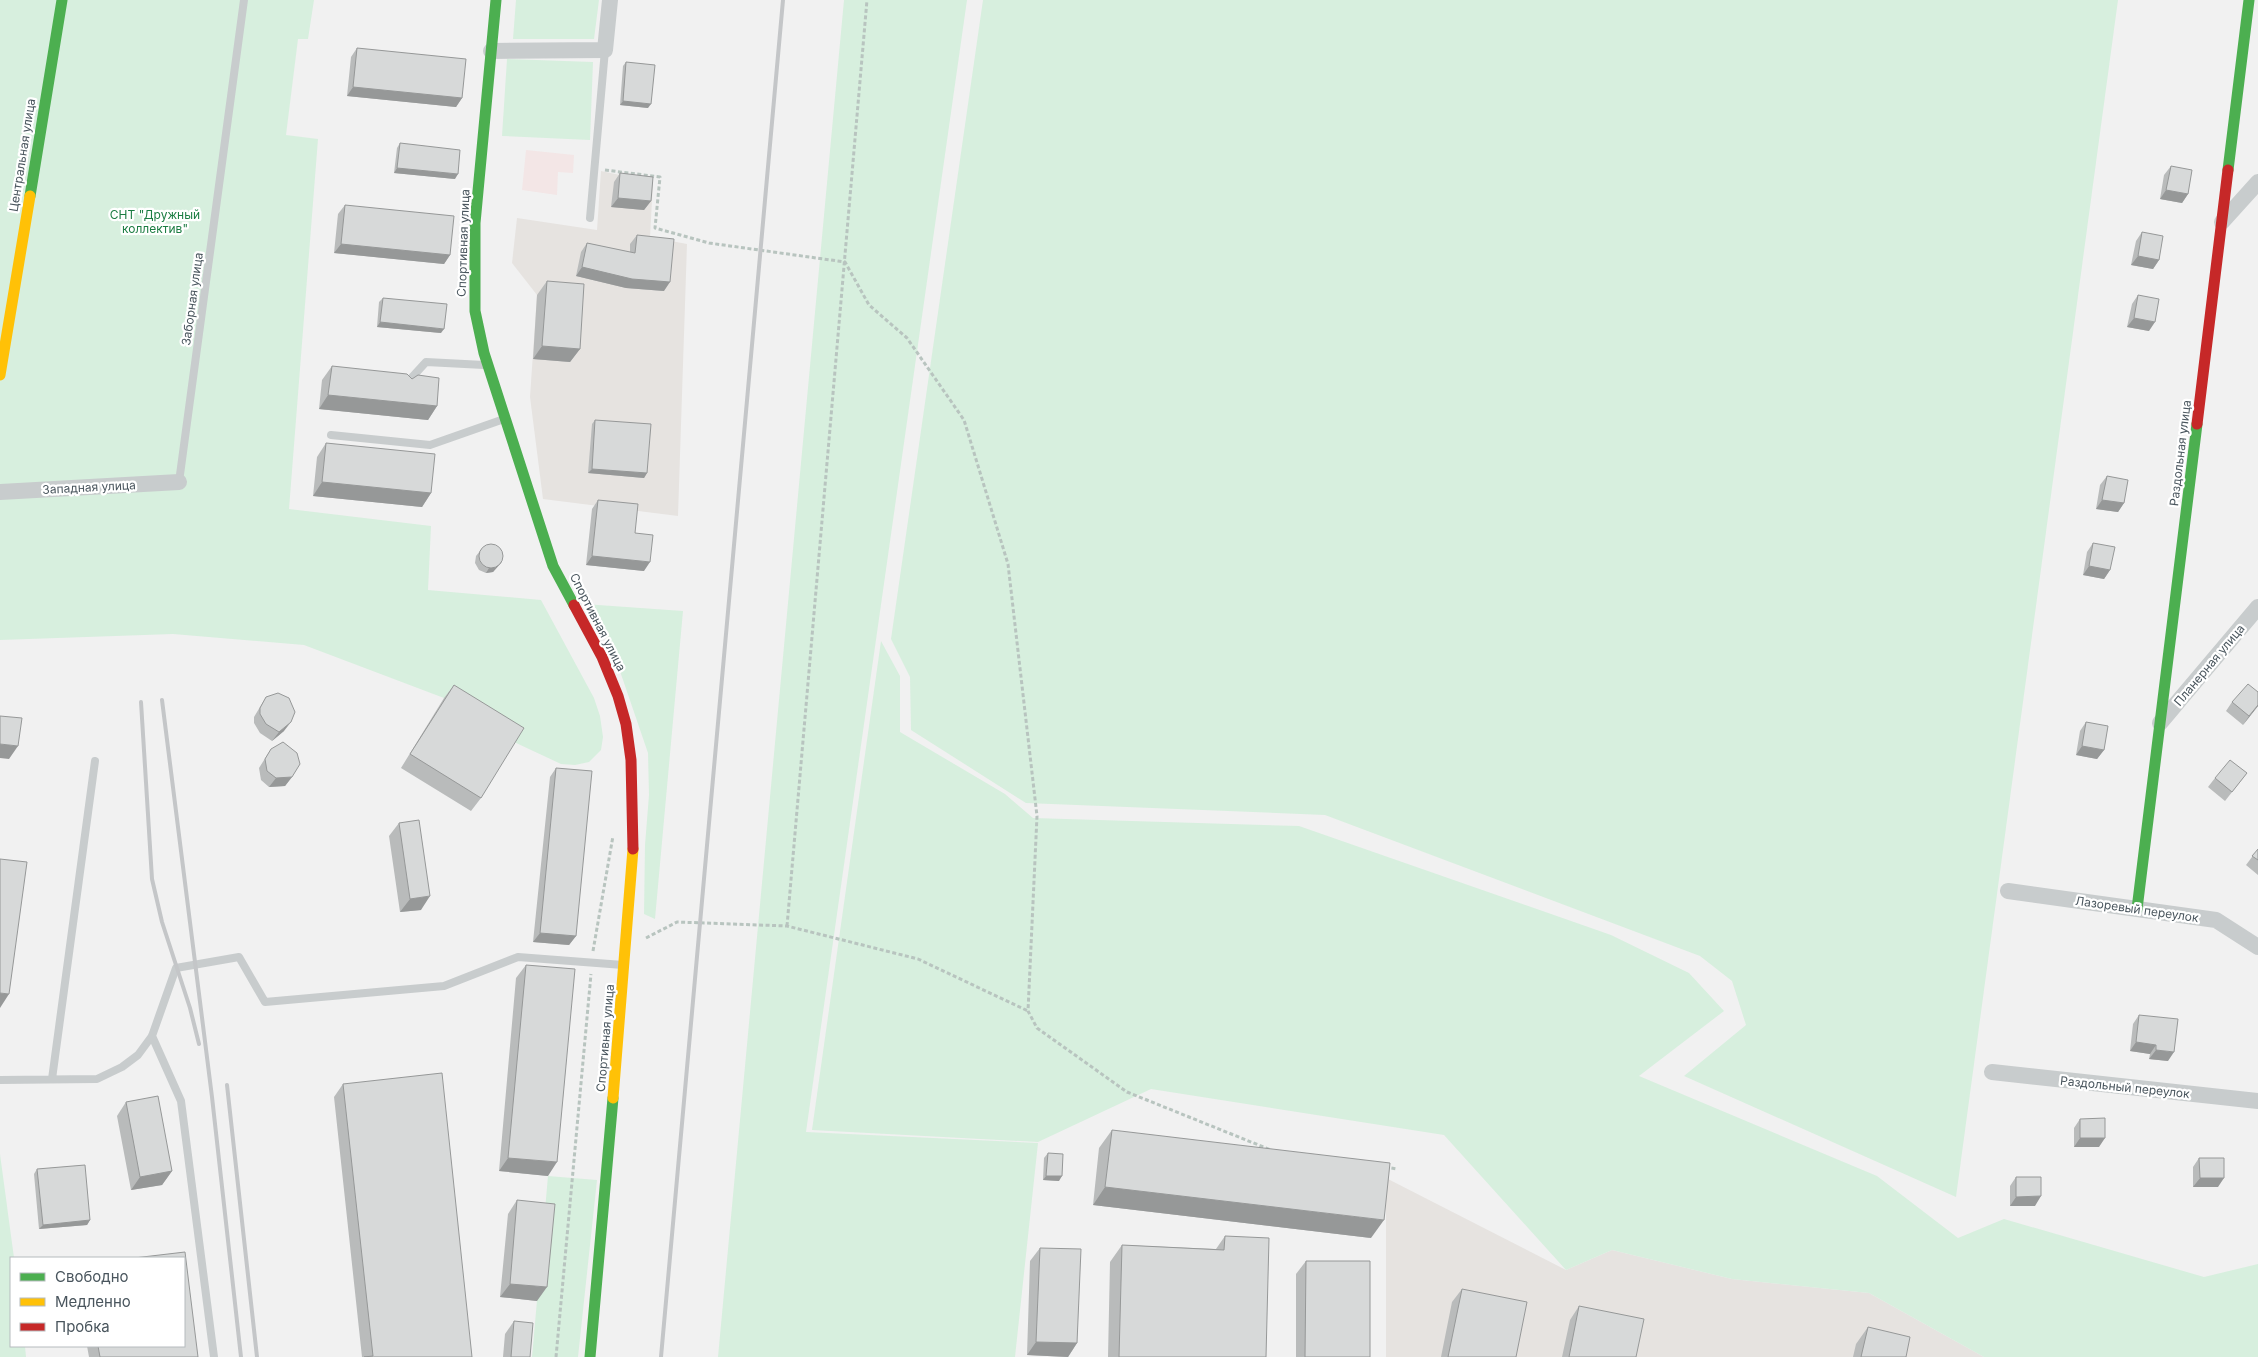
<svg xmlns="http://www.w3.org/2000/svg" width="2258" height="1357" viewBox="0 0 2258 1357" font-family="Inter,sans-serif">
	<rect width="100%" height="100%" fill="#f1f1f1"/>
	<!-- commercial -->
	<path fill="#e6e3e0" d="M 601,171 L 653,182 L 650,237 L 687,244 L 678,516 L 543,499 L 530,397 L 537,295 L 512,263 L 517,218 L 597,230 Z
		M 1386,1178 L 1566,1270 L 1612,1250 L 1732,1279 L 1869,1293 L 1984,1357 L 1386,1357 Z"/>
	<!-- medical -->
	<path fill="#f3e6e6" d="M 526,150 L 574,155 L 573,173 L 558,172 L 557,195 L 522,190 Z"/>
	<!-- green -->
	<path fill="#d7efde" d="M 0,0 L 314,0 L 308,39 L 298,39 L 286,135 L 318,139 L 289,509 L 431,526 L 428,590 L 541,600 L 594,698 L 600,716 L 603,737 L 601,750 L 589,762 L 575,765 L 561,764 L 514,742 L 444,698 L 304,645 L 173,634 L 0,640 Z
		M 516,0 L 599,0 L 594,39 L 513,39 Z
		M 844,0 L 967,0 L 806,1132 L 1038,1143 L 1015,1357 L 718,1357 Z
		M 983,0 L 2118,0 L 1956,1197 L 1684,1076 L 1746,1025 L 1732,981 L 1700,956 L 1325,815 L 1026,803 L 911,730 L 910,677 L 891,639 Z
		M 507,59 L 593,62 L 590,140 L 502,136 Z
		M 584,604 L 683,611 L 655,919 L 644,914 L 645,845 L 649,795 L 648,753 L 610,642 Z
		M 881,641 L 900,676 L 900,732 L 1005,794 L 1033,818 L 1299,826 L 1611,935 L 1689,973 L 1724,1011 L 1639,1076 L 1877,1176 L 1958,1238 L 2004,1219 L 2204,1277 L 2258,1264 L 2258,1357 L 1984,1357 L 1869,1293 L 1732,1279 L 1612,1250 L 1566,1270 L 1444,1135 L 1151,1089 L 1038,1142 L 812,1130 Z
		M 0,1154 L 14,1258 L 11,1258 L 11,1346 L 25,1346 L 26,1357 L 0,1357 Z
		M 548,1176 L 597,1180 L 578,1357 L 532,1357 Z"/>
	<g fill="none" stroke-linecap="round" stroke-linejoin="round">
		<!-- path -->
		<path stroke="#b8c4bf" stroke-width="3" stroke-dasharray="4 2.5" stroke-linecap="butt" d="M 605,170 L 660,177 L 655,228 L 709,243 L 845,262 L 869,305 L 907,338 L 964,420 L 1008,564 L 1037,816 L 1028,1011 L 1037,1028 L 1127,1092 L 1271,1150
			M 787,926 L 867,0
			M 646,938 L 677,922 L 787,926 L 918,959 L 1028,1011
			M 593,951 L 613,836
			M 1385,1167 L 1397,1169
			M 556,1357 L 591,974"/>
		<!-- lane -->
		<path stroke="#c8cccd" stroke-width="8" d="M 590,218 L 605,50
			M 404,386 L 426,362 L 484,365
			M 331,435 L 430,445 L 504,419
			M 179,482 L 244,0
			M 152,1036 L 181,1101 L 214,1357
			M 52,1079 L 95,761
			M 0,1080 L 97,1079 L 122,1067 L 138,1055 L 152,1036 L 176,968 L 239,957 L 265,1002 L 444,986 L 518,957 L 623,965"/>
		<!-- street -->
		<path stroke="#c8cccd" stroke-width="16" d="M 491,51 L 605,50 L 610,0
			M 2222,222 L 2258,182
			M 0,492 L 179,482
			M 2160,723 L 2258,607
			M 2008,891 L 2216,920 L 2258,947
			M 1992,1072 L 2258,1101"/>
		<!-- fast -->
		<path stroke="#4caf50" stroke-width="11" d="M 496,0 L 475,223 L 475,311 L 484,353 L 553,566 L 574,605
			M 2228,170 L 2249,0
			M 30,196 L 62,0
			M 2137,909 L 2197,424
			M 590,1357 L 613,1098"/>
		<!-- slow -->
		<path stroke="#ffc107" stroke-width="11" d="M 0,375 L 30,196
			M 613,1098 L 633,849"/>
		<!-- jam -->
		<path stroke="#c62828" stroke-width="11" d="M 2197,424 L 2228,170
			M 574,605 L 602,657 L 618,696 L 626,724 L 631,760 L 633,849"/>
		<!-- rail -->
		<path stroke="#c4c6c8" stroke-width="4" d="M 162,700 L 212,1097 L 241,1357
			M 141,702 L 152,879 L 162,922 L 190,1008 L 199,1044
			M 227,1085 L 257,1357
			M 661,1357 L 783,0"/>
	</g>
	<!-- wall -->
	<path fill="#b9bbbb" d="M 357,48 L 462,98 L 456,107 L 347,96 L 351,57 Z
		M 626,62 L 648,108 L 620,105 L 623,66 Z
		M 400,143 L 455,179 L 394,173 L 397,148 Z
		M 2171,166 L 2188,194 L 2182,203 L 2160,199 L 2164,175 Z
		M 620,173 L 651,201 L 644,210 L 611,207 L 614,182 Z
		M 345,205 L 450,255 L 444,264 L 334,253 L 338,214 Z
		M 2142,232 L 2159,260 L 2153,269 L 2131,265 L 2136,241 Z
		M 637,235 L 664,291 L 626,288 L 576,276 L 581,252 L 587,243 L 630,252 L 630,244 Z
		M 547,281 L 580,349 L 570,362 L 533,359 L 537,295 Z
		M 2138,295 L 2149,331 L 2127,327 L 2132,304 Z
		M 383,298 L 441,333 L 377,327 L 379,302 Z
		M 332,366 L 437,406 L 428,420 L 319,409 L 322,380 Z
		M 595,420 L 647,473 L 644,478 L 588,473 L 592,424 Z
		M 326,443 L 431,493 L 422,507 L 313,496 L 317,457 Z
		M 2107,476 L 2124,503 L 2118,512 L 2096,509 L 2100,485 Z
		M 598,500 L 635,533 L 644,571 L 586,565 L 592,509 Z
		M 2093,543 L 2110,570 L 2104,579 L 2083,575 L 2087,552 Z
		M 480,551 L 498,566 L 493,572 L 486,573 L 479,570 L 475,563 L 476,556 Z
		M 454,685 L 481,798 L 471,811 L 401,768 L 444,698 Z
		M 2258,692 L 2258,706 L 2243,725 L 2226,711 L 2232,702 Z
		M 266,697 L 284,731 L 272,741 L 260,733 L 254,723 L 254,717 Z
		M 2086,722 L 2104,750 L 2097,759 L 2076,755 L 2080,731 Z
		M 271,749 L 292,777 L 285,786 L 269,787 L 261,780 L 259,768 Z
		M 556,768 L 576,936 L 569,945 L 533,942 L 550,777 Z
		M 2247,773 L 2225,801 L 2208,787 L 2215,778 Z
		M 399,823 L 421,910 L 400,912 L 389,836 Z
		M 2258,849 L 2258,875 L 2246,865 Z
		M 526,965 L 548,1176 L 499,1171 L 516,978 Z
		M 2139,1015 L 2168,1061 L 2149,1059 L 2150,1054 L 2130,1051 L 2133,1024 Z
		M 343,1084 L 472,1357 L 362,1357 L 334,1097 Z
		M 126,1102 L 172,1171 L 162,1185 L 131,1190 L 117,1116 Z
		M 2080,1119 L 2099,1147 L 2074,1147 L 2074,1128 Z
		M 1112,1130 L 1371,1238 L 1093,1205 L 1099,1148 Z
		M 1048,1153 L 1059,1181 L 1043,1180 L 1044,1158 Z
		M 2199,1158 L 2218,1187 L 2193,1187 L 2193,1167 Z
		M 37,1169 L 90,1220 L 87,1225 L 39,1229 L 34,1174 Z
		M 2016,1177 L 2035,1206 L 2010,1206 L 2010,1186 Z
		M 517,1200 L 537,1301 L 500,1297 L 508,1214 Z
		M 1225,1236 L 1266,1357 L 1108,1357 L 1110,1262 L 1122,1245 L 1216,1249 Z
		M 1040,1248 L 1077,1343 L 1068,1357 L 1027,1355 L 1030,1261 Z
		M 1306,1261 L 1370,1357 L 1296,1357 L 1296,1274 Z
		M 1462,1289 L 1516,1357 L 1441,1357 L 1452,1302 Z
		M 1579,1306 L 1636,1357 L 1562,1357 L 1570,1320 Z
		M 514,1321 L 530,1357 L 503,1357 L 505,1334 Z
		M 1868,1327 L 1906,1357 L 1853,1357 L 1856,1344 Z
		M 87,1346 L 184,1346 L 198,1357 L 89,1357 Z"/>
	<!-- shaded-wall -->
	<path fill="#969898" d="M 353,87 L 462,98 L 456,107 L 347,96 Z
		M 623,101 L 651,104 L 648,108 L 620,105 Z
		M 397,168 L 458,174 L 455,179 L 394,173 Z
		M 2166,190 L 2188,194 L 2182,203 L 2160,199 Z
		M 618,198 L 651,201 L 644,210 L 611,207 Z
		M 341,244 L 450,255 L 444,264 L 334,253 Z
		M 2138,256 L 2159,260 L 2153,269 L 2131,265 Z
		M 582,267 L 670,282 L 664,291 L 626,288 L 576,276 Z
		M 2134,318 L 2155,322 L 2149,331 L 2127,327 Z
		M 380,322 L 444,329 L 441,333 L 377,327 Z
		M 542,346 L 580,349 L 570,362 L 533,359 Z
		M 328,395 L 437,406 L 428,420 L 319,409 Z
		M 592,469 L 647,473 L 644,478 L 588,473 Z
		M 322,482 L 431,493 L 422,507 L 313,496 Z
		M 2102,500 L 2124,503 L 2118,512 L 2096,509 Z
		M 592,556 L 650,562 L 644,571 L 586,565 Z
		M 502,562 L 493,572 L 486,573 L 489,568 Z
		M 2089,566 L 2110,570 L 2104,579 L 2083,575 Z
		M 2258,705 L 2258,706 L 2243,725 L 2249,716 Z
		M 291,722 L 284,731 L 272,741 L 279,732 Z
		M 0,744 L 18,746 L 9,759 L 0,758 Z
		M 2082,746 L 2104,750 L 2097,759 L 2076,755 Z
		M 292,777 L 285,786 L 269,787 L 276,778 Z
		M 430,896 L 421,910 L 400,912 L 410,899 Z
		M 540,933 L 576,936 L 569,945 L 533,942 Z
		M 0,993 L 9,994 L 0,1008 Z
		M 2136,1042 L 2156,1045 L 2150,1054 L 2130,1051 Z
		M 2156,1050 L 2174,1052 L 2168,1061 L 2149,1059 Z
		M 2080,1138 L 2105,1138 L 2099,1147 L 2074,1147 Z
		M 508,1158 L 557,1162 L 548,1176 L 499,1171 Z
		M 172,1171 L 162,1185 L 131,1190 L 140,1177 Z
		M 1046,1176 L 1062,1176 L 1059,1181 L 1043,1180 Z
		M 2200,1178 L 2224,1178 L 2218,1187 L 2193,1187 Z
		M 1105,1187 L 1384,1220 L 1371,1238 L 1093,1205 Z
		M 2041,1196 L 2035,1206 L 2010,1206 L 2016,1197 Z
		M 90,1220 L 87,1225 L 39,1229 L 43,1225 Z
		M 510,1284 L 547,1287 L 537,1301 L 500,1297 Z
		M 1036,1342 L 1077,1343 L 1068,1357 L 1027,1355 Z"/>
	<!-- building -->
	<path fill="#d7d9d9" stroke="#969898" d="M 357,48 L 466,59 L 462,98 L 353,87 Z
		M 626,62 L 655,65 L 651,104 L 623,101 Z
		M 400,143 L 460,150 L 458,174 L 397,168 Z
		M 2171,166 L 2192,170 L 2188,194 L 2166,190 Z
		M 620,173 L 653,177 L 651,201 L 618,198 Z
		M 345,205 L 454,216 L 450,255 L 341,244 Z
		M 2142,232 L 2163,236 L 2159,260 L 2138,256 Z
		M 637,235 L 674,239 L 670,282 L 632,279 L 582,267 L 587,243 L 635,253 Z
		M 547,281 L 584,284 L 580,349 L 542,346 Z
		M 2138,295 L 2159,299 L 2155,322 L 2134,318 Z
		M 383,298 L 447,304 L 444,329 L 380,322 Z
		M 332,366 L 407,374 L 412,379 L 418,375 L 439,378 L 437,406 L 328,395 Z
		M 595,420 L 651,424 L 647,473 L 592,469 Z
		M 326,443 L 435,454 L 431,493 L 322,482 Z
		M 2107,476 L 2128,480 L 2124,503 L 2102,500 Z
		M 598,500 L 638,504 L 635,533 L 653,535 L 650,562 L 592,556 Z
		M 2093,543 L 2115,547 L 2110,570 L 2089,566 Z
		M479 556a12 12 0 1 1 24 0a12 12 0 1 1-24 0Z
		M 2248,684 L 2258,692 L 2258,705 L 2249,716 L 2232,702 Z
		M 454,685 L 524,728 L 481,798 L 410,754 Z
		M 278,693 L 289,698 L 295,712 L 291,722 L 279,732 L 266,724 L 260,714 L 260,708 L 266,697 Z
		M 0,716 L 22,718 L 18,746 L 0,744 Z
		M 2086,722 L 2108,726 L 2104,750 L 2082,746 Z
		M 283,742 L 297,753 L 300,764 L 292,777 L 276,778 L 267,771 L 265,759 L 271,749 Z
		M 2230,760 L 2247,773 L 2232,792 L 2215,778 Z
		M 556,768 L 592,771 L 576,936 L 540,933 Z
		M 419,820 L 430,896 L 410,899 L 399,823 Z
		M 2258,849 L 2258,860 L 2252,856 Z
		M 0,859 L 27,862 L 9,994 L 0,993 Z
		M 526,965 L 575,969 L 557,1162 L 508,1158 Z
		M 2139,1015 L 2178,1019 L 2174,1052 L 2156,1050 L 2156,1045 L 2136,1042 Z
		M 442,1073 L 472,1357 L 364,1357 L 373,1356 L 343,1084 Z
		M 158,1096 L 172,1171 L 140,1177 L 126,1102 Z
		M 2105,1118 L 2105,1138 L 2080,1138 L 2080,1119 Z
		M 1112,1130 L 1390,1163 L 1384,1220 L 1105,1187 Z
		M 1048,1153 L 1063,1154 L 1062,1176 L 1046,1176 Z
		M 2199,1158 L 2224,1158 L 2224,1178 L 2200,1178 Z
		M 85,1165 L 90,1220 L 43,1225 L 37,1169 Z
		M 2016,1177 L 2041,1177 L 2041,1196 L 2016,1197 Z
		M 517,1200 L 555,1204 L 547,1287 L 510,1284 Z
		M 1225,1236 L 1269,1238 L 1266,1357 L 1119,1357 L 1122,1245 L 1224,1250 Z
		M 1040,1248 L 1081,1249 L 1077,1343 L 1036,1342 Z
		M 185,1252 L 198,1357 L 100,1357 L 98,1346 L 184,1346 L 184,1258 L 134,1258 Z
		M 1306,1261 L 1370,1261 L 1370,1357 L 1305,1357 Z
		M 1462,1289 L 1527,1302 L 1516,1357 L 1448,1357 Z
		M 1579,1306 L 1644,1319 L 1636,1357 L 1569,1357 Z
		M 514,1321 L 533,1323 L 530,1357 L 511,1357 Z
		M 1868,1327 L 1910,1337 L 1906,1357 L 1861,1357 Z"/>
	<g text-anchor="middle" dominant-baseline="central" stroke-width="4.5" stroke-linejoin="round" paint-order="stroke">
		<!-- street labels -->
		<g font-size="12" fill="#49555d" stroke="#fff">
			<text transform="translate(22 155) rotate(-81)">Центральная улица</text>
			<text transform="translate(463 243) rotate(-88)">Спортивная улица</text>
			<text transform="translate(192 299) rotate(-82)">Заборная улица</text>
			<text transform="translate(2180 453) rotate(-83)">Раздольная улица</text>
			<text transform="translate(89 487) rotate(-3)">Западная улица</text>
			<text transform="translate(598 622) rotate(63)">Спортивная улица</text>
			<text transform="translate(2209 665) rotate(-50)">Планерная улица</text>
			<text transform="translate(2137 909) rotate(8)">Лазоревый переулок</text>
			<text transform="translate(605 1038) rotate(-85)">Спортивная улица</text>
			<text transform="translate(2125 1087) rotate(6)">Раздольный переулок</text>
		</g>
		<!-- park labels -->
		<g font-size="12" fill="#1b7d42" stroke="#fff">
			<text x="155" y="214">СНТ "Дружный<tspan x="155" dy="14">коллектив"</tspan></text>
		</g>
	</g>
	<!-- legend -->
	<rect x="10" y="1257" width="175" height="90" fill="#ffffff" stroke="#b6bbbe"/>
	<rect x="20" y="1273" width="25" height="8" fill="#4caf50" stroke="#b6bbbe"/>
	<text x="55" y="1282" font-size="15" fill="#49555d">Свободно</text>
	<rect x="20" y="1298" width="25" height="8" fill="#ffc107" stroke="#b6bbbe"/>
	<text x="55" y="1307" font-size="15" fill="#49555d">Медленно</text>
	<rect x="20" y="1323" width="25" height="8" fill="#c62828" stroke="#b6bbbe"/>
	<text x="55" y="1332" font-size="15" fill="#49555d">Пробка</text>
</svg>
